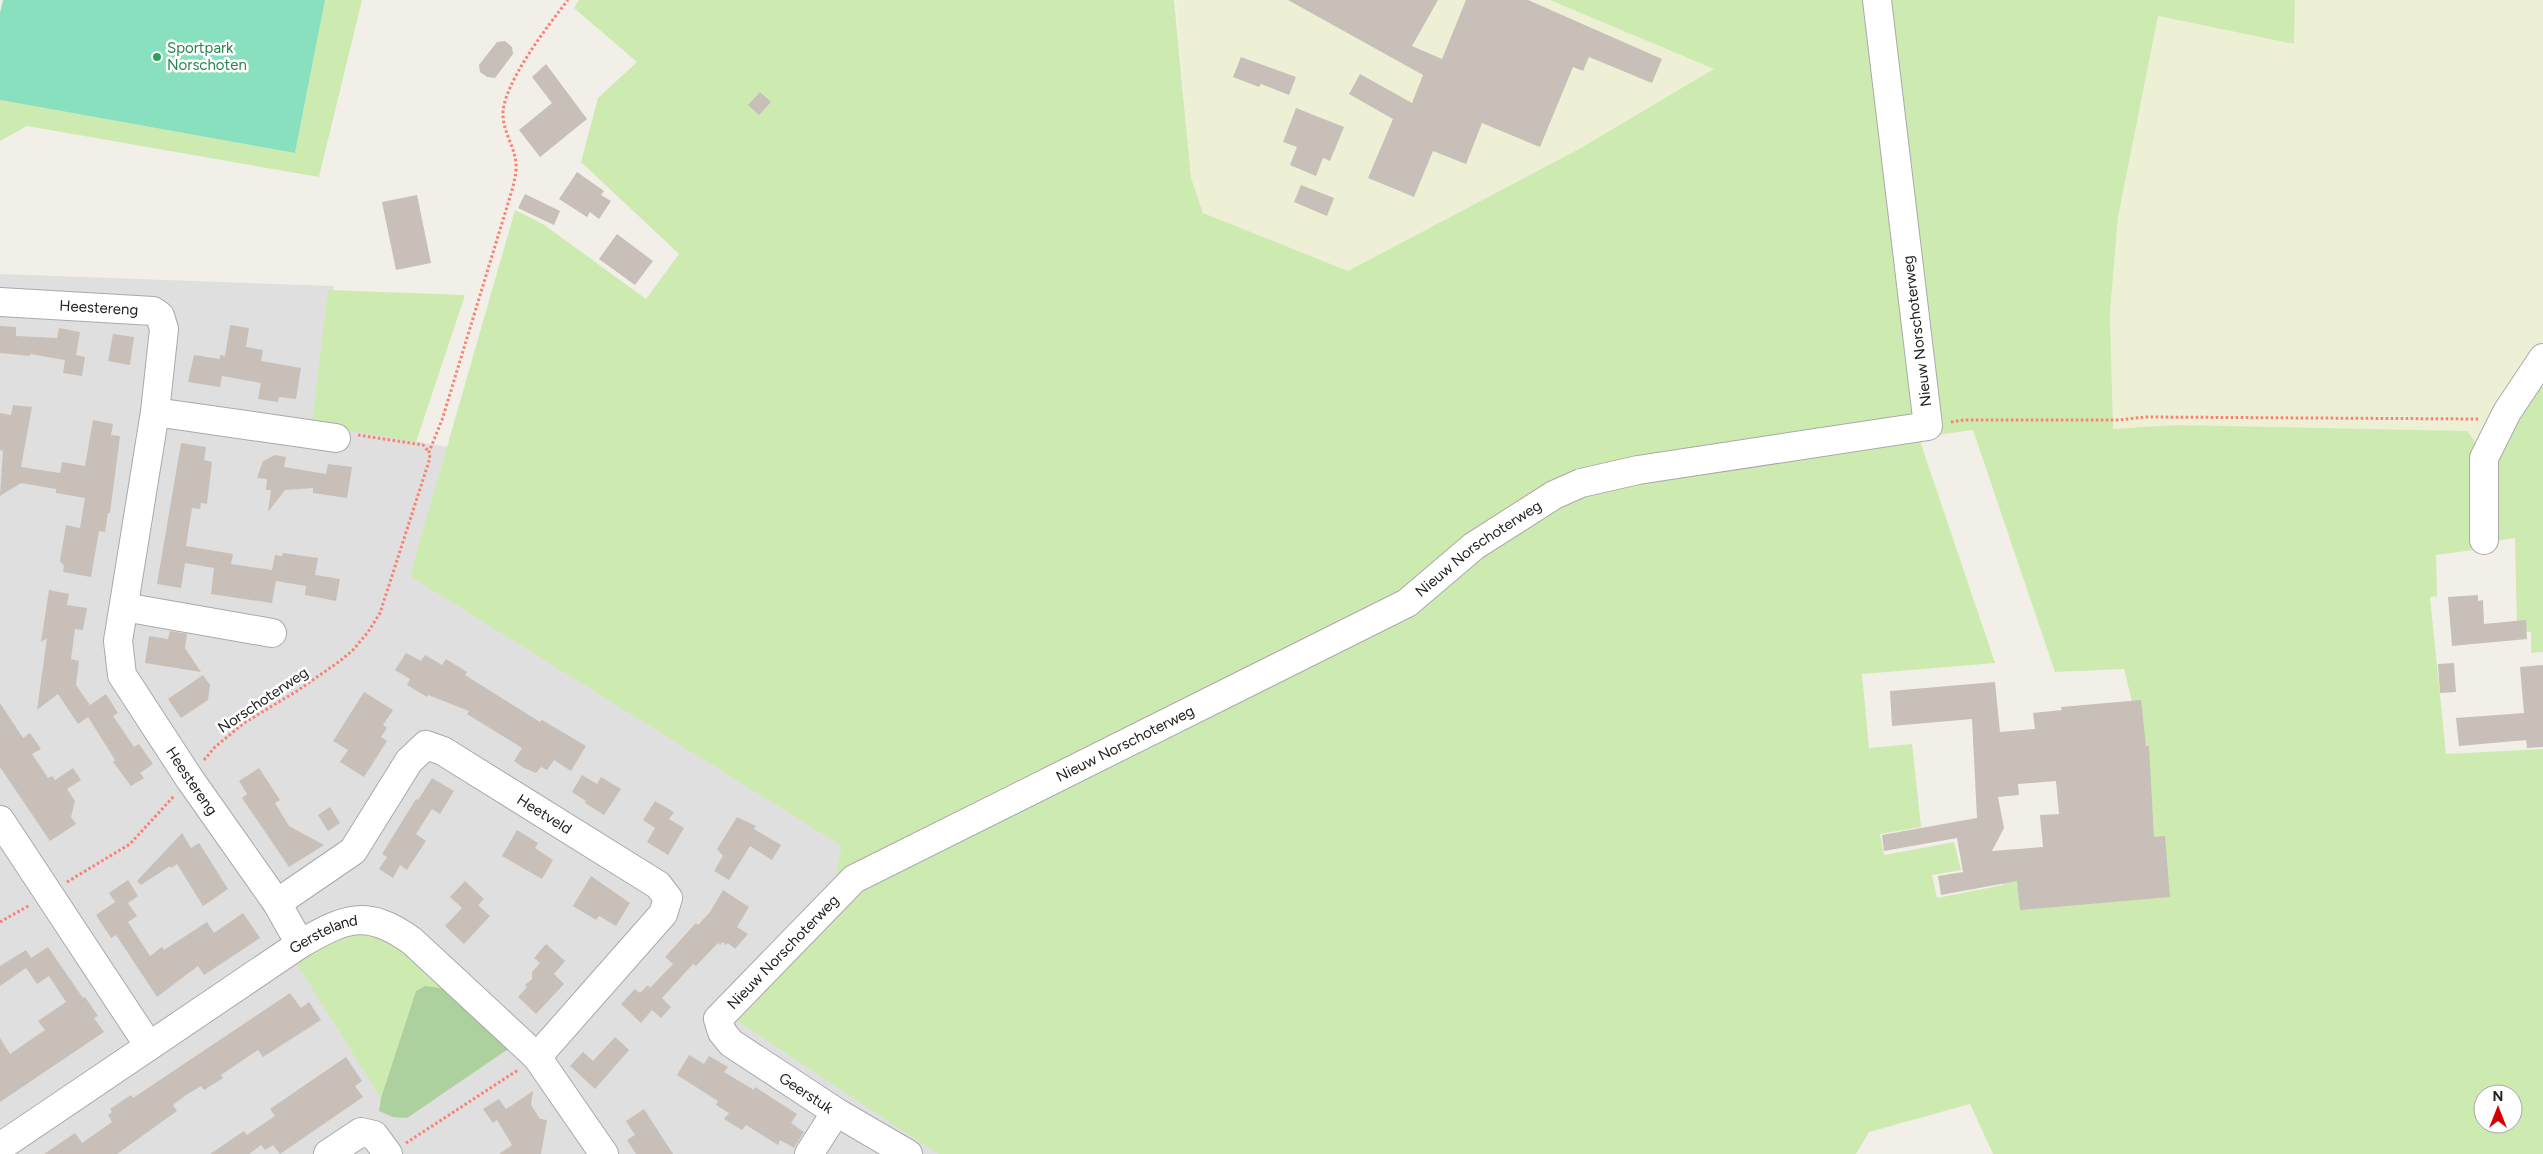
<svg xmlns="http://www.w3.org/2000/svg" width="2543" height="1154" viewBox="0 0 2543 1154" font-family="Figtree,sans-serif">
	<rect width="100%" height="100%" fill="#f2efe9"/>
	<!-- residential -->
	<path fill="#e0dfdf" d="M 0,274 L 334,286 L 314,423 L 453,448 L 419,575 L 904,870 L 953,1154 L 0,1154 Z"/>
	<!-- farmland -->
	<path fill="#eef0d5" d="M 1550,0 L 1715,69 L 1579,149 L 1348,271 L 1203,213 L 1191,178 L 1176,0 Z
		M 2295,0 L 2543,0 L 2543,356 L 2476,443 L 2466,431 L 2175,425 L 2113,429 L 2110,313 L 2118,217 L 2158,16 L 2294,44 Z"/>
	<!-- grass -->
	<path fill="#cdebb0" fill-rule="evenodd" d="M 325,0 L 362,0 L 319,177 L 27,126 L 0,141 L 0,100 L 295,153 Z
		M 579,0 L 1174,0 L 1191,178 L 1203,213 L 1348,271 L 1579,149 L 1714,69 L 1550,0 L 1864,0 L 1918,420 L 1591,466 L 1551,483 L 1402,601 L 866,857 L 870,863 L 845,877 L 836,871 L 842,846 L 410,576 L 515,210 L 543,224 L 646,299 L 679,254 L 581,162 L 598,98 L 637,62 L 574,8 Z
		M 1884,0 L 2295,0 L 2294,44 L 2158,16 L 2118,217 L 2110,313 L 2113,429 L 2175,425 L 2467,431 L 2476,443 L 2474,550 L 2436,555 L 2437,596 L 2430,597 L 2446,754 L 2543,749 L 2543,1154 L 1993,1154 L 1970,1104 L 1869,1132 L 1856,1154 L 938,1154 L 730,1016 L 850,887 L 1387,629 L 1417,611 L 1532,515 L 1590,486 L 1919,438 L 1995,663 L 1862,674 L 1869,748 L 1912,744 L 1921,827 L 1880,834 L 1884,855 L 1954,842 L 1961,870 L 1932,875 L 1937,898 L 2003,885 L 1999,863 L 2133,849 L 2137,722 L 2124,669 L 2055,672 L 1973,430 L 1937,435 ZM 2483,1094 L 2513,1094 L 2513,1124 L 2483,1124 Z
		M 328,290 L 465,295 L 416,442 L 312,424 Z
		M 2543,382 L 2543,652 L 2531,653 L 2531,632 L 2517,630 L 2515,538 L 2489,542 L 2495,443 Z
		M 377,931 L 449,989 L 416,991 L 381,1098 L 295,961 L 333,937 Z"/>
	<!-- forest -->
	<path fill="#add19e" d="M 425,986 L 449,989 L 511,1047 L 407,1118 L 393,1117 L 379,1111 L 381,1098 L 416,991 Z"/>
	<!-- pitch -->
	<path fill="#88e0be" d="M 3,0 L 325,0 L 295,153 L 0,100 L 0,13 Z"/>
	<!-- building -->
	<path fill="#c7bfb8" fill-rule="evenodd" d="M 1288,0 L 1438,0 L 1412,46 L 1442,59 L 1466,0 L 1528,0 L 1662,59 L 1652,83 L 1589,57 L 1583,71 L 1573,67 L 1540,147 L 1482,123 L 1466,164 L 1433,151 L 1414,197 L 1368,178 L 1393,119 L 1349,94 L 1360,74 L 1412,103 L 1423,75 Z
		M 505,41 L 512,47 L 513,54 L 495,78 L 487,77 L 480,72 L 479,65 L 497,42 Z
		M 1241,57 L 1296,77 L 1289,95 L 1261,84 L 1259,87 L 1233,77 Z
		M 546,64 L 587,119 L 540,157 L 519,130 L 552,103 L 532,77 Z
		M 760,92 L 771,102 L 759,115 L 748,105 Z
		M 1296,108 L 1344,127 L 1330,161 L 1323,158 L 1316,176 L 1290,165 L 1297,147 L 1283,142 Z
		M 577,172 L 604,191 L 601,195 L 611,201 L 599,219 L 590,212 L 587,217 L 559,199 Z
		M 1301,185 L 1334,198 L 1327,216 L 1294,202 Z
		M 525,194 L 560,211 L 554,225 L 518,208 Z
		M 417,195 L 431,263 L 396,270 L 382,202 Z
		M 617,234 L 653,261 L 635,285 L 599,259 Z
		M 230,325 L 249,328 L 246,347 L 263,350 L 261,361 L 301,368 L 296,399 L 279,397 L 278,402 L 258,399 L 261,383 L 222,376 L 220,387 L 188,382 L 194,355 L 220,359 L 220,355 L 225,356 Z
		M 0,326 L 16,327 L 16,336 L 57,338 L 59,328 L 80,332 L 76,355 L 85,357 L 82,376 L 63,373 L 65,360 L 30,354 L 30,356 L 0,353 Z
		M 113,334 L 134,337 L 130,365 L 108,361 Z
		M 13,405 L 32,407 L 21,467 L 60,473 L 62,462 L 85,466 L 93,420 L 113,424 L 111,435 L 120,436 L 110,513 L 108,513 L 105,532 L 99,531 L 91,577 L 63,572 L 64,566 L 60,561 L 66,525 L 80,528 L 85,498 L 56,493 L 56,489 L 21,483 L 0,496 L 3,451 L 0,450 L 0,413 L 11,415 Z
		M 181,443 L 206,447 L 204,460 L 212,462 L 207,504 L 201,503 L 200,509 L 192,508 L 186,546 L 233,554 L 231,564 L 272,570 L 275,555 L 282,556 L 283,553 L 318,558 L 315,575 L 340,579 L 336,601 L 305,595 L 306,586 L 276,581 L 272,603 L 211,594 L 214,568 L 185,563 L 181,588 L 157,584 Z
		M 275,455 L 286,457 L 284,467 L 326,474 L 328,464 L 352,467 L 347,498 L 313,493 L 313,488 L 285,490 L 268,512 L 271,490 L 266,490 L 267,479 L 257,478 L 263,461 Z
		M 49,590 L 69,594 L 67,605 L 87,608 L 83,630 L 75,629 L 71,659 L 79,661 L 76,685 L 90,705 L 106,694 L 118,713 L 113,716 L 134,747 L 139,744 L 153,764 L 140,773 L 144,778 L 131,786 L 113,762 L 115,760 L 88,717 L 78,724 L 58,694 L 37,710 L 47,638 L 41,642 Z
		M 2478,595 L 2478,601 L 2483,600 L 2484,624 L 2526,620 L 2527,639 L 2452,646 L 2448,597 Z
		M 170,631 L 187,634 L 185,648 L 201,672 L 145,663 L 149,636 L 168,639 Z
		M 406,653 L 421,661 L 425,655 L 442,665 L 446,659 L 467,672 L 465,675 L 540,722 L 542,720 L 586,746 L 571,771 L 554,760 L 547,770 L 541,767 L 536,773 L 524,768 L 514,761 L 522,748 L 467,714 L 469,711 L 428,695 L 427,697 L 407,685 L 410,679 L 395,670 Z
		M 2454,663 L 2456,692 L 2440,693 L 2438,664 Z
		M 2543,665 L 2543,747 L 2527,748 L 2526,740 L 2459,746 L 2456,718 L 2524,713 L 2520,667 Z
		M 203,675 L 210,685 L 208,700 L 181,718 L 168,699 Z
		M 1995,682 L 2000,732 L 2035,729 L 2033,713 L 2062,710 L 2061,707 L 2141,700 L 2146,746 L 2149,746 L 2154,837 L 2165,836 L 2170,897 L 2020,910 L 2017,881 L 1941,895 L 1938,876 L 1963,872 L 1957,838 L 1884,851 L 1882,835 L 1977,818 L 1972,719 L 1892,726 L 1890,691 ZM 2056,781 L 2059,814 L 2040,815 L 2043,847 L 1992,851 L 2004,828 L 1998,797 L 2019,795 L 2018,784 Z
		M 364,692 L 393,710 L 383,725 L 387,728 L 381,737 L 387,741 L 364,777 L 340,762 L 348,750 L 333,741 Z
		M 0,703 L 23,738 L 30,733 L 41,749 L 32,754 L 48,778 L 52,776 L 55,780 L 73,768 L 81,780 L 67,789 L 75,801 L 71,817 L 76,824 L 50,841 L 0,767 Z
		M 259,768 L 280,800 L 275,803 L 289,826 L 324,845 L 289,867 L 242,798 L 247,794 L 239,781 Z
		M 582,775 L 597,784 L 601,777 L 621,789 L 604,815 L 585,803 L 586,801 L 572,792 Z
		M 432,778 L 454,791 L 440,814 L 432,809 L 416,834 L 426,841 L 407,870 L 400,865 L 393,878 L 379,869 L 387,857 L 382,854 L 416,799 L 418,800 Z
		M 655,801 L 674,812 L 669,819 L 684,828 L 668,855 L 647,842 L 655,828 L 643,820 Z
		M 330,807 L 340,823 L 328,831 L 318,815 Z
		M 737,817 L 756,826 L 754,829 L 781,845 L 772,860 L 750,846 L 729,880 L 714,871 L 723,856 L 717,849 Z
		M 517,830 L 538,843 L 535,848 L 553,860 L 542,879 L 502,856 Z
		M 182,833 L 191,848 L 199,843 L 228,889 L 203,906 L 177,864 L 171,868 L 170,866 L 141,885 L 137,881 Z
		M 591,876 L 630,903 L 616,926 L 599,916 L 596,920 L 573,906 Z
		M 128,880 L 138,896 L 128,903 L 137,916 L 128,922 L 150,956 L 162,947 L 164,950 L 207,922 L 214,933 L 243,913 L 260,938 L 204,975 L 198,966 L 157,997 L 116,935 L 111,938 L 96,915 L 115,902 L 109,893 Z
		M 465,881 L 484,899 L 478,905 L 490,916 L 464,944 L 445,926 L 462,908 L 450,897 Z
		M 723,890 L 749,907 L 737,927 L 748,934 L 735,949 L 728,943 L 726,945 L 723,942 L 720,945 L 718,943 L 696,966 L 693,964 L 662,998 L 671,1007 L 661,1018 L 652,1010 L 641,1023 L 621,1004 L 635,989 L 640,993 L 648,985 L 650,988 L 673,964 L 665,957 L 696,923 L 698,925 L 710,912 Z
		M 546,944 L 565,961 L 554,974 L 564,984 L 536,1014 L 518,997 L 527,987 L 525,985 L 532,979 L 532,972 L 540,963 L 534,958 Z
		M 48,947 L 83,998 L 85,997 L 98,1016 L 94,1018 L 104,1032 L 0,1102 L 0,1038 L 10,1054 L 45,1030 L 38,1021 L 66,1002 L 49,976 L 37,984 L 26,968 L 0,986 L 0,966 L 26,950 L 31,958 Z
		M 290,993 L 301,1008 L 309,1002 L 321,1020 L 263,1057 L 258,1050 L 221,1075 L 223,1078 L 204,1090 L 201,1086 L 186,1095 L 173,1105 L 177,1111 L 117,1154 L 44,1154 L 75,1133 L 82,1143 L 112,1122 L 108,1115 L 112,1112 L 110,1109 L 131,1095 L 133,1098 Z
		M 615,1037 L 629,1050 L 595,1089 L 570,1066 L 583,1052 L 593,1061 Z
		M 689,1055 L 704,1064 L 709,1056 L 728,1067 L 724,1072 L 754,1090 L 755,1087 L 797,1114 L 791,1123 L 804,1132 L 794,1148 L 780,1140 L 778,1145 L 746,1125 L 742,1130 L 724,1119 L 729,1113 L 716,1105 L 718,1101 L 677,1075 Z
		M 346,1057 L 362,1081 L 355,1086 L 363,1097 L 280,1154 L 273,1145 L 265,1150 L 261,1145 L 249,1154 L 210,1154 L 244,1131 L 247,1135 L 275,1116 L 270,1109 Z
		M 533,1091 L 531,1105 L 540,1119 L 547,1120 L 541,1154 L 499,1154 L 512,1145 L 497,1120 L 493,1123 L 483,1109 L 499,1099 L 506,1109 Z
		M 644,1109 L 673,1154 L 636,1154 L 627,1140 L 635,1135 L 626,1121 Z"/>
	<g fill="none" stroke-linecap="round" stroke-linejoin="round">
		<!-- minor casing -->
		<g stroke="#a9a9a9" stroke-width="30">
			<g id="minor">
				<path id="s1" d="M 0,302 L 153,311 L 160,316 L 164,329 L 155,412 L 118,641 L 122,675 L 189,778 L 277,903 L 300,944"/>
				<path d="M 155,412 L 336,438"/>
				<path d="M 2484,540 L 2484,458 L 2507,412 L 2543,358"/>
				<path d="M 124,607 L 272,633"/>
				<path d="M 0,820 L 149,1046"/>
				<path id="s2" d="M 277,903 L 353,851 L 409,761 L 426,745 L 443,751 L 658,885 L 668,898 L 663,914 L 537,1057"/>
				<path id="s3" d="M 0,1147 L 300,944 C 345,918 367,908 412,941 L 537,1057 L 604,1154"/>
				<path d="M 328,1154 L 361,1132 L 374,1135 L 388,1154"/>
				<path d="M 809,1154 L 836,1112"/>
				<path id="s4" d="M 908,1154 L 836,1112 L 731,1043 L 722,1032 L 718,1019 L 854,879 L 1407,603 L 1474,546 L 1554,495 L 1581,483 L 1638,470 L 1928,426 L 1877,0"/>
			</g>
		</g>
		<!-- path -->
		<path stroke="#fa8072" stroke-width="3" stroke-dasharray="2.5 2.5" stroke-linecap="butt" d="M 1951,422 L 1964,420 L 2118,420 L 2146,417 L 2479,419
			M 358,435 L 423,445 L 429,452
			M 204,760 L 215,747 L 244,723 L 297,691 L 340,661 L 353,650 L 368,632 L 380,613 L 430,458 L 429,452 L 442,420 L 513,187 C 514,181 516,175 516,168 C 517,151 504,134 503,116 C 501,86 549,24 568,0
			M 67,882 L 130,844 L 174,796
			M 0,922 L 30,905
			M 406,1143 L 518,1070"/>
		<!-- minor -->
		<use href="#minor" stroke="#fff" stroke-width="28"/>
	</g>
	<!-- markers -->
	<circle fill="#2e9e5b" stroke="#fff" stroke-width="2" cx="157" cy="57" r="5"/>
	<g text-anchor="middle" dominant-baseline="central" stroke-width="5" stroke-linejoin="round" paint-order="stroke">
		<!-- leisure labels -->
		<g font-size="15" fill="#27864d" stroke="#fff" text-anchor="start">
			<text x="167" y="48">Sportpark<tspan x="167" dy="17">Norschoten</tspan></text>
		</g>
		<!-- street labels -->
		<g font-size="15" fill="#222" stroke="#fff">
			<text stroke="none"><textPath href="#s1" startOffset="99">Heestereng</textPath></text>
			<text transform="translate(1917 331) rotate(-97)">Nieuw Norschoterweg</text>
			<text stroke="none"><textPath href="#s4" startOffset="1140">Nieuw Norschoterweg</textPath></text>
			<text transform="translate(263 700) rotate(-34)">Norschoterweg</text>
			<text stroke="none"><textPath href="#s4" startOffset="735">Nieuw Norschoterweg</textPath></text>
			<text stroke="none"><textPath href="#s1" startOffset="652">Heestereng</textPath></text>
			<text stroke="none"><textPath href="#s2" startOffset="359">Heetveld</textPath></text>
			<text stroke="none"><textPath href="#s3" startOffset="388">Gersteland</textPath></text>
			<text stroke="none"><textPath href="#s4" startOffset="330">Nieuw Norschoterweg</textPath></text>
			<text transform="translate(806 1093) rotate(33)">Geerstuk</text>
		</g>
	</g>
	<!-- north arrow -->
	<g transform="translate(2498 1109)"><circle r="24" fill="#ffffff" stroke="#a7a7a7"/>
	<path d="M0-4L9 19L0 12L-9 19Z" fill="#d40000"/>
	<text y="-8" font-size="14" font-weight="bold" text-anchor="middle" fill="#222222">N</text>
	</g>
</svg>
